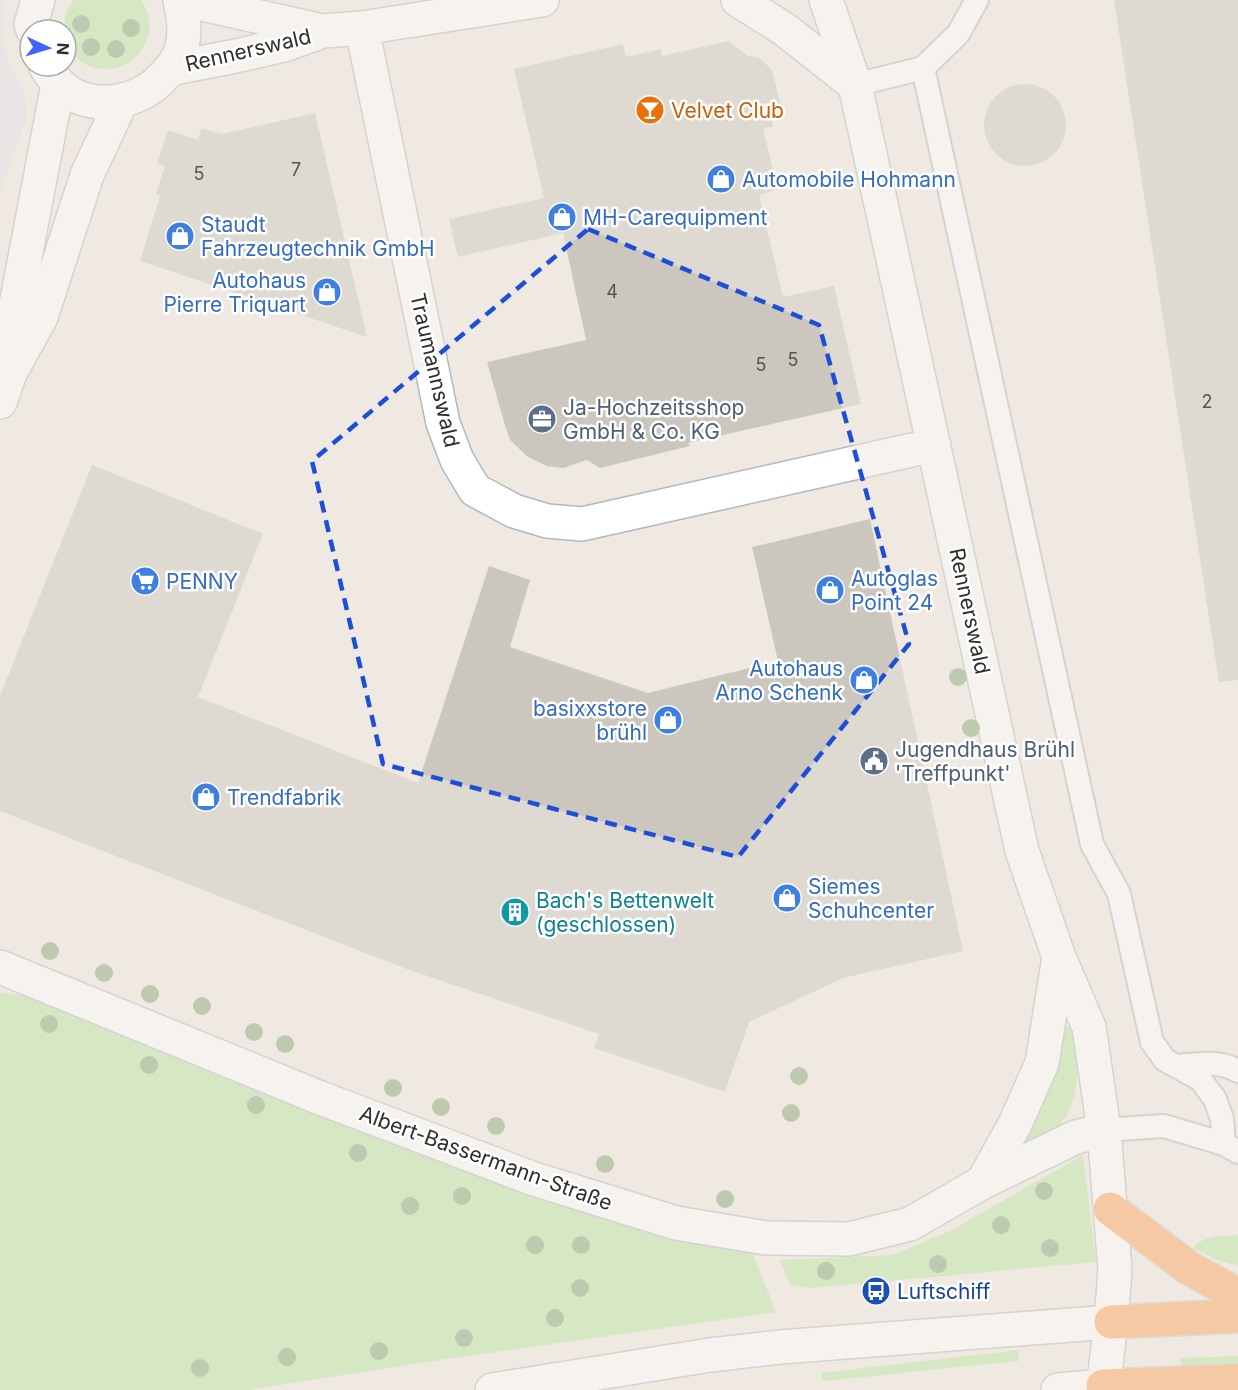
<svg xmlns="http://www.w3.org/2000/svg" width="1238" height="1390" viewBox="0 0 1238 1390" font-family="Inter,sans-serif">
	<rect width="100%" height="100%" fill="#efe9e1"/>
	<!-- industrial -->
	<path fill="#e3e1e8" d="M 0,0 L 5,0 L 3,40 L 12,71 L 24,90 L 27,116 L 0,195 Z"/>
	<!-- green -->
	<path fill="#b6e59e" d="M 73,0 L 141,0 C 147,8 151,21 149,31 C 140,84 66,80 66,30 L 64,30 L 66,12 Z
		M 0,992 L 24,996 L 102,1024 L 482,1174 L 633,1228 L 713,1247 L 753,1254 L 776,1312 L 433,1361 L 248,1390 L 0,1390 Z
		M 1067,1026 L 1075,1030 C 1077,1063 1083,1102 1057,1128 C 1047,1137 1034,1144 1023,1153 L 1017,1146 L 1063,1029 Z
		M 1083,1155 L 1096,1262 L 812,1288 L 790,1285 L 780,1260 L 892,1255 L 952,1230 Z
		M 1238,1235 L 1238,1266 L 1217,1260 L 1193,1248 C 1203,1235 1223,1236 1238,1235 Z
		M 1018,1350 L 1019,1361 L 824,1381 L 821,1373 Z
		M 1238,1356 L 1238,1365 L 1182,1368 L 1180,1358 Z"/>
	<!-- building -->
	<path fill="#cbc7bf" d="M 1114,0 L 1238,0 L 1238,680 L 1219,682 Z
		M 729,41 L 748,56 L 760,58 L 772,70 L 781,106 L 771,115 L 773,126 L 763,129 L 778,190 L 759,195 L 783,297 L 834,286 L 861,404 L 688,443 L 690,446 L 600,468 L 587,460 L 563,468 L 547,466 L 528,457 L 510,440 L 504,422 L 487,362 L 586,340 L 563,233 L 458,257 L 449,219 L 544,198 L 514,69 L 623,44 L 626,57 L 661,49 L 662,56 Z
		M984 125a41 41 0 1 1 82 0a41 41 0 1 1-82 0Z
		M 315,113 L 336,203 L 367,337 L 140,261 L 160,196 L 156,194 L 165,166 L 157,163 L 168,130 L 198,140 L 201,128 L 222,134 Z
		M 92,465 L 263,534 L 198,697 L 418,783 L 489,566 L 530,580 L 510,647 L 648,693 L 778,661 L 752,547 L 870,519 L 963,951 L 843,978 L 749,1022 L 725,1092 L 594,1048 L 599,1034 L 404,968 L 0,811 L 0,696 Z"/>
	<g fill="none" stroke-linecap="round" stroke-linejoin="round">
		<!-- lane casing -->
		<g stroke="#b4b7c1" stroke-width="26">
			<path id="lane" d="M 923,68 L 1092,844 L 1119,894 L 1152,1042 L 1165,1060 L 1200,1079 L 1215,1099 L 1222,1119 L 1224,1144
				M 855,85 L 923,68 L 958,34 L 977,0
				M 1177,1066 C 1198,1064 1219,1060 1238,1071
				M 1104,1130 L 1164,1126 L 1224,1144 L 1238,1152"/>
		</g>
		<!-- street casing -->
		<g stroke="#b4b7c1" stroke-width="36">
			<path id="street" d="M 184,0 L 323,31
				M 738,0 L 784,29 L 855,85
				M 826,0 L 855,85 L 1022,851 L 1059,957 L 1089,1027 L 1104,1130 L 1115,1270 L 1111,1322 L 1103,1390
				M 362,28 L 443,423 L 457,460 L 475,490 L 514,511 L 547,521 L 582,524 L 934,445
				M 173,68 L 231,57 L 284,45 L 323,31 L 362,28 L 542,0
				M 0,967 L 318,1097 L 534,1179 L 676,1223 L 766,1238 L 849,1239 L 910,1224 L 983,1182 L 1076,1137 L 1104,1130
				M 983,1182 L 1015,1124 L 1042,1063 L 1059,957"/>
		</g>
		<!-- secondary casing -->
		<g stroke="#b4b7c1" stroke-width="36">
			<path id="secondary" d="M 33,30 L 31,24 L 38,0
				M 46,67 C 49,72 53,78 57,82 C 84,112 134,106 160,80 C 170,70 179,60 182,46 C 186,30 183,15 180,0
				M 11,362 L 15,310 L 58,84
				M 0,402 L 10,373 L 41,317 L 87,175 L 121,102
				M 492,1390 L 710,1355 L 780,1347 L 1111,1322
				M 1058,1390 L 1103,1386"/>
		</g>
		<!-- highway casing -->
		<g stroke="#c9c9c9" stroke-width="36">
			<path id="highway" d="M 1110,1209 L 1189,1268 L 1238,1295
				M 1111,1322 L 1238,1316
				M 1103,1386 L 1238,1381"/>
		</g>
		<!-- lane -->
		<use href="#lane" stroke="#fff" stroke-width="22"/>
		<!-- street -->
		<use href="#street" stroke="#fff" stroke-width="33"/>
		<!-- secondary -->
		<use href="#secondary" stroke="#fff" stroke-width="33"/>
		<!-- highway -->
		<use href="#highway" stroke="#ffa35c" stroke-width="33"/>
	</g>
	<!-- trees -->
	<g fill="#84a574">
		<circle cx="81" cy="24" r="9"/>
		<circle cx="131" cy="28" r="9"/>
		<circle cx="91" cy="47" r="9"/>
		<circle cx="116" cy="49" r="9"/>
		<circle cx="958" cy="677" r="9"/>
		<circle cx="971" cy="728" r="9"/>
		<circle cx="50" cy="951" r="9"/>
		<circle cx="104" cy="973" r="9"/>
		<circle cx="150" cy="994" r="9"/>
		<circle cx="202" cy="1006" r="9"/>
		<circle cx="49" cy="1024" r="9"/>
		<circle cx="254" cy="1032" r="9"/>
		<circle cx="285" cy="1044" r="9"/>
		<circle cx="149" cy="1065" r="9"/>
		<circle cx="799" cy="1076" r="9"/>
		<circle cx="393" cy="1088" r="9"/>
		<circle cx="256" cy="1105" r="9"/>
		<circle cx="441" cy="1107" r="9"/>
		<circle cx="791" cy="1113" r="9"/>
		<circle cx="496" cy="1126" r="9"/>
		<circle cx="358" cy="1153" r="9"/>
		<circle cx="605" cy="1164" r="9"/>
		<circle cx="1044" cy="1191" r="9"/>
		<circle cx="462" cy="1196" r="9"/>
		<circle cx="725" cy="1199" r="9"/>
		<circle cx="410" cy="1206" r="9"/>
		<circle cx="1001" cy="1225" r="9"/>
		<circle cx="535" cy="1245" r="9"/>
		<circle cx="581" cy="1245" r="9"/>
		<circle cx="1050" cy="1248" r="9"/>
		<circle cx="938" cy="1264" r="9"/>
		<circle cx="826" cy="1271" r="9"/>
		<circle cx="580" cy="1288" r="9"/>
		<circle cx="555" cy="1318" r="9"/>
		<circle cx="464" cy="1338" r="9"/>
		<circle cx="379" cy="1351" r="9"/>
		<circle cx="287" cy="1357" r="9"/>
		<circle cx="200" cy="1368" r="9"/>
	</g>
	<!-- marked area -->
	<path d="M0 0H1238V1390H0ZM 588,229 L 819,325 L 909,644 L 738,857 L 383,764 L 312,461 Z" fill="#efe9e1" fill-opacity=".55" fill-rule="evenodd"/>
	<path fill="none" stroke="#1d4ed8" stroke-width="4.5" stroke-dasharray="12 8" stroke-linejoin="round" d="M 588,229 L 819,325 L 909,644 L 738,857 L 383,764 L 312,461 Z"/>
	<!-- icons -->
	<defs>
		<g id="bar-disc" transform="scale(1.5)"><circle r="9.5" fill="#e8710a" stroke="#fff"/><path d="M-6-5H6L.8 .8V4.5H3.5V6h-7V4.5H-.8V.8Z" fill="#fff"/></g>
		<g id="shop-disc" transform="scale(1.5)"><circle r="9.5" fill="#3f7fe0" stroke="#fff"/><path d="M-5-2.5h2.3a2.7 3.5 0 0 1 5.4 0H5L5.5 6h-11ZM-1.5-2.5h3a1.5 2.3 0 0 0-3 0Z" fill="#fff"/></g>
		<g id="office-disc" transform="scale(1.5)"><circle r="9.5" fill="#5c6f8a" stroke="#fff"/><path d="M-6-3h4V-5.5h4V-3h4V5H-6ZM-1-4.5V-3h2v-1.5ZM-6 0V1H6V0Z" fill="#fff"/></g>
		<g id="supermarket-disc" transform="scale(1.5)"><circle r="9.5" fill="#3f7fe0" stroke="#fff"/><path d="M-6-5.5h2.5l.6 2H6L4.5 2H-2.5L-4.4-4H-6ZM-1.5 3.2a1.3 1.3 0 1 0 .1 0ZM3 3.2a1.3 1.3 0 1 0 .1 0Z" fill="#fff"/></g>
		<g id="civic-disc" transform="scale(1.5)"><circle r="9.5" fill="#5c6f8a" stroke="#fff"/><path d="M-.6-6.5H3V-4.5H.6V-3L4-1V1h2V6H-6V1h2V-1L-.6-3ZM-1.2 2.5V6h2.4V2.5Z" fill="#fff"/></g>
		<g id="building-disc" transform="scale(1.5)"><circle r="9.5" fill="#0f9aa8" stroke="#fff"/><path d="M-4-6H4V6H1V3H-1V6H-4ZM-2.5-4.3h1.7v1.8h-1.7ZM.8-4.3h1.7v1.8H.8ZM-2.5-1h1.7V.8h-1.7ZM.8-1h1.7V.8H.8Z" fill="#fff"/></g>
		<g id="bus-disc" transform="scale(1.5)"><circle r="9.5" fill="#1a4fb4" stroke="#fff"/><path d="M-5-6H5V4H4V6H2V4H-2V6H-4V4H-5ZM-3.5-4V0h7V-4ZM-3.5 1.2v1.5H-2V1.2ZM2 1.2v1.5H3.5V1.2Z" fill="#fff"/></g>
	</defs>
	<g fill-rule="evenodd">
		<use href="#bar-disc" x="650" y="110"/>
		<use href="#shop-disc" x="721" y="179"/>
		<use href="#shop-disc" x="562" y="217"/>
		<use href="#shop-disc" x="180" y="236"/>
		<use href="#shop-disc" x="327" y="292"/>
		<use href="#office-disc" x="542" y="419"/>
		<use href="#supermarket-disc" x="145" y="581"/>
		<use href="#shop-disc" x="830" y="590"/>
		<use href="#shop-disc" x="864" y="680"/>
		<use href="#shop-disc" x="668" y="720"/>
		<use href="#civic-disc" x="874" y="761"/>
		<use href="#shop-disc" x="206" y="797"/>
		<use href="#shop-disc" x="787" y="898"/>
		<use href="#building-disc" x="515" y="912"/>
		<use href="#bus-disc" x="876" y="1291"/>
	</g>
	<g text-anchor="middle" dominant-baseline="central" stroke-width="5" stroke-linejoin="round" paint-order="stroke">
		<!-- number labels -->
		<g font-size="18" fill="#555452">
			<text x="296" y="169">7</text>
			<text x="199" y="173">5</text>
			<text x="612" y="291">4</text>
			<text x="793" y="359">5</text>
			<text x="761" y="364">5</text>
			<text x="1207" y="401">2</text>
		</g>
		<!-- street labels -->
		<g font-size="21" fill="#2e2e2e" stroke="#fff">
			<text transform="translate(248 50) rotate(-13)">Rennerswald</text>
			<text transform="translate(435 370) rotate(77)">Traumannswald</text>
			<text transform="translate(970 611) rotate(78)">Rennerswald</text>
			<text transform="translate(486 1158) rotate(20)">Albert-Bassermann-Straße</text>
		</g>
		<!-- food labels -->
		<g font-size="21" fill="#c56008" stroke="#fff" text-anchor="start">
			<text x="671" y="110">Velvet Club</text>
		</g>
		<!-- shop labels -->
		<g font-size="21" fill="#366cbe" stroke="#fff" text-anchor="start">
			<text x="742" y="179">Automobile Hohmann</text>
			<text x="583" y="217">MH-Carequipment</text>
			<text x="201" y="224">Staudt<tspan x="201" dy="24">Fahrzeugtechnik GmbH</tspan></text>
			<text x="306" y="280" text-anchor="end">Autohaus<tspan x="306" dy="24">Pierre Triquart</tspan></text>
			<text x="851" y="578">Autoglas<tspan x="851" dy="24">Point 24</tspan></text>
			<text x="166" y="581">PENNY</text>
			<text x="843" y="668" text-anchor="end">Autohaus<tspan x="843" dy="24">Arno Schenk</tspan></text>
			<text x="647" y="708" text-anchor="end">basixxstore<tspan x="647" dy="24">brühl</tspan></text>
			<text x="227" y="797">Trendfabrik</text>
			<text x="808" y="886">Siemes<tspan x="808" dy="24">Schuhcenter</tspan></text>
		</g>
		<!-- service labels -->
		<g font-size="21" fill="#4e5e75" stroke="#fff" text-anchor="start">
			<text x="563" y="407">Ja-Hochzeitsshop<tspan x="563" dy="24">GmbH &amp; Co. KG</tspan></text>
			<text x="895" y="749">Jugendhaus Brühl<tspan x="895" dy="24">'Treffpunkt'</tspan></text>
		</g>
		<!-- culture labels -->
		<g font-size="21" fill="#0d838f" stroke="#fff" text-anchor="start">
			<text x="536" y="900">Bach's Bettenwelt<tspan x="536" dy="24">(geschlossen)</tspan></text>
		</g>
		<!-- transit labels -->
		<g font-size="21" fill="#164399" stroke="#fff" text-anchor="start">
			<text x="897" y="1291">Luftschiff</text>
		</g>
	</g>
	<!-- north arrow -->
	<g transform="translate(48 48) rotate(94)"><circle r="28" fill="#ffffff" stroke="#ababab" stroke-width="1.5"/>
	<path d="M0-4.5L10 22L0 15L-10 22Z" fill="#4264fb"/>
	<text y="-9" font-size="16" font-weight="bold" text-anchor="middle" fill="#2e2e2e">N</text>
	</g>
</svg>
